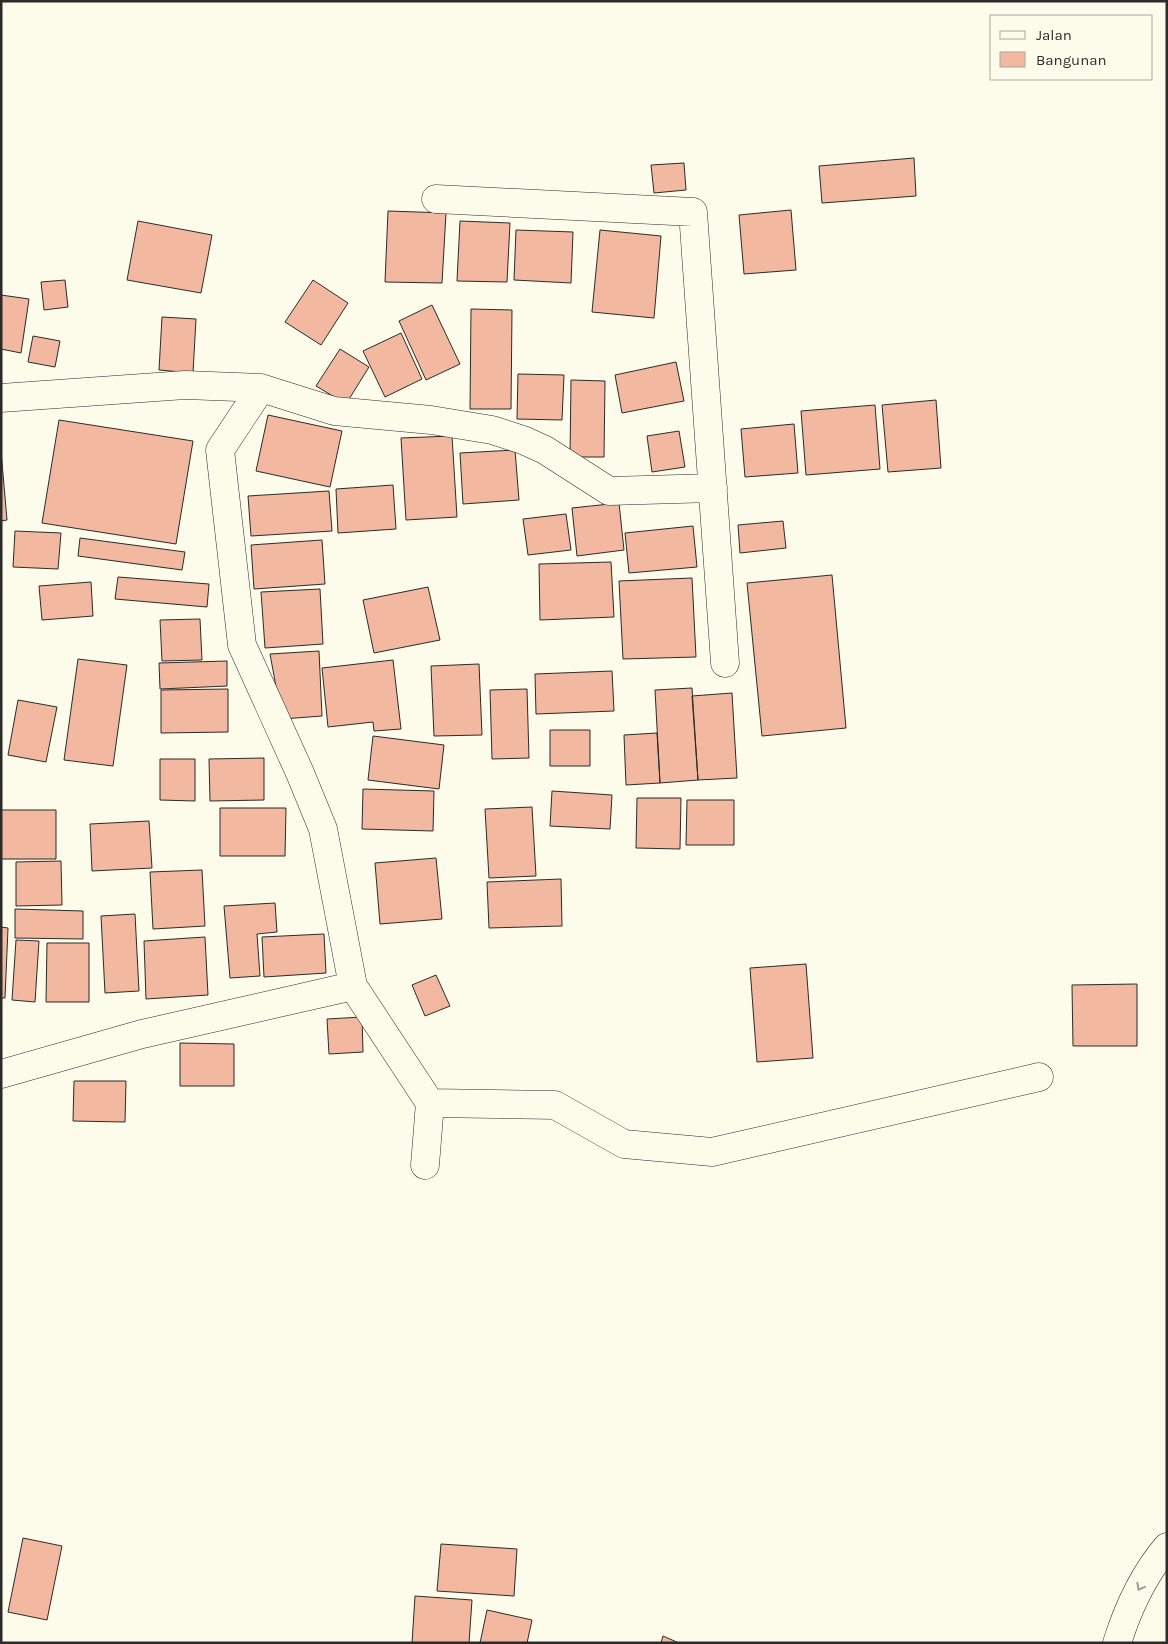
<svg xmlns="http://www.w3.org/2000/svg" width="1168" height="1644" viewBox="0 0 1168 1644" font-family="Karla,sans-serif">
	<rect width="100%" height="100%" fill="#fdfbea"/>
	<!-- building -->
	<path fill="#f2b8a0" stroke="#2b2b2b" d="M 914,158 L 916,196 L 822,203 L 819,166 Z
		M 684,163 L 686,190 L 654,193 L 651,165 Z
		M 791,210 L 796,270 L 744,274 L 739,215 Z
		M 388,211 L 446,213 L 442,283 L 385,282 Z
		M 138,221 L 212,235 L 201,293 L 127,280 Z
		M 460,221 L 510,223 L 507,282 L 457,281 Z
		M 516,230 L 573,232 L 571,283 L 514,280 Z
		M 600,230 L 661,236 L 654,318 L 592,312 Z
		M 65,280 L 68,307 L 44,310 L 41,282 Z
		M 313,280 L 348,303 L 321,345 L 285,322 Z
		M 1,295 L 29,299 L 21,353 L 1,349 Z
		M 432,305 L 460,364 L 426,380 L 399,321 Z
		M 471,309 L 512,310 L 511,409 L 470,409 Z
		M 162,317 L 196,319 L 193,373 L 159,370 Z
		M 401,333 L 422,379 L 385,397 L 363,351 Z
		M 33,336 L 60,341 L 55,367 L 28,362 Z
		M 340,349 L 369,367 L 346,404 L 316,386 Z
		M 676,362 L 684,401 L 622,413 L 615,375 Z
		M 518,374 L 564,375 L 562,420 L 517,419 Z
		M 571,380 L 605,381 L 604,457 L 570,457 Z
		M 936,400 L 941,468 L 888,472 L 882,405 Z
		M 875,405 L 880,469 L 806,475 L 801,411 Z
		M 268,415 L 342,431 L 330,487 L 256,471 Z
		M 59,420 L 193,441 L 176,544 L 42,523 Z
		M 794,424 L 798,473 L 745,477 L 741,429 Z
		M 679,431 L 685,467 L 652,472 L 647,436 Z
		M 452,436 L 457,517 L 406,520 L 401,438 Z
		M 515,450 L 519,500 L 463,504 L 460,453 Z
		M 1,451 L 7,520 L 1,521 Z
		M 393,485 L 396,529 L 338,533 L 336,489 Z
		M 329,491 L 332,531 L 251,536 L 248,496 Z
		M 619,503 L 624,550 L 577,556 L 572,508 Z
		M 566,514 L 571,550 L 528,555 L 523,519 Z
		M 783,521 L 786,548 L 740,553 L 738,525 Z
		M 693,526 L 697,567 L 629,573 L 625,533 Z
		M 15,531 L 61,533 L 58,569 L 13,567 Z
		M 80,538 L 185,552 L 182,570 L 78,556 Z
		M 322,540 L 325,584 L 254,589 L 251,545 Z
		M 611,562 L 614,617 L 540,620 L 539,564 Z
		M 832,575 L 846,728 L 762,736 L 747,583 Z
		M 118,577 L 209,584 L 207,607 L 115,599 Z
		M 692,578 L 696,657 L 623,659 L 619,581 Z
		M 91,582 L 93,616 L 42,620 L 39,586 Z
		M 428,587 L 440,640 L 374,653 L 363,600 Z
		M 320,589 L 323,644 L 265,648 L 261,592 Z
		M 200,619 L 202,660 L 162,661 L 160,620 Z
		M 319,651 L 322,716 L 282,719 L 270,654 Z
		M 78,659 L 127,665 L 113,766 L 64,760 Z
		M 393,660 L 401,729 L 374,731 L 373,722 L 328,727 L 322,668 Z
		M 227,661 L 227,686 L 160,689 L 159,663 Z
		M 479,664 L 482,735 L 434,736 L 431,666 Z
		M 612,671 L 614,711 L 536,714 L 535,674 Z
		M 692,688 L 698,780 L 660,783 L 655,690 Z
		M 228,689 L 228,732 L 161,733 L 161,690 Z
		M 527,689 L 529,758 L 492,759 L 490,690 Z
		M 732,693 L 737,778 L 698,780 L 692,696 Z
		M 18,700 L 57,707 L 46,762 L 8,755 Z
		M 550,730 L 590,730 L 590,766 L 550,766 Z
		M 657,733 L 660,783 L 626,785 L 624,735 Z
		M 373,736 L 444,745 L 439,789 L 368,780 Z
		M 264,758 L 264,800 L 210,801 L 209,759 Z
		M 160,759 L 195,759 L 195,801 L 160,800 Z
		M 363,789 L 434,791 L 433,831 L 362,829 Z
		M 552,791 L 612,795 L 610,829 L 550,826 Z
		M 637,798 L 681,798 L 680,849 L 636,848 Z
		M 687,800 L 734,800 L 734,845 L 686,845 Z
		M 532,807 L 536,876 L 489,878 L 485,809 Z
		M 220,808 L 286,808 L 285,856 L 220,856 Z
		M 1,810 L 56,810 L 56,859 L 1,859 Z
		M 149,821 L 152,868 L 92,871 L 90,824 Z
		M 436,858 L 442,919 L 380,924 L 375,863 Z
		M 61,861 L 62,905 L 16,906 L 16,862 Z
		M 202,870 L 205,926 L 153,929 L 150,872 Z
		M 561,879 L 562,926 L 489,928 L 487,882 Z
		M 275,903 L 277,932 L 257,934 L 260,976 L 230,978 L 224,906 Z
		M 15,909 L 83,911 L 83,939 L 15,938 Z
		M 135,914 L 139,991 L 105,993 L 101,916 Z
		M 1,927 L 8,928 L 5,998 L 1,998 Z
		M 324,934 L 326,973 L 264,977 L 262,937 Z
		M 205,937 L 208,995 L 146,999 L 144,941 Z
		M 16,940 L 39,941 L 35,1002 L 12,1000 Z
		M 47,943 L 89,943 L 89,1002 L 46,1002 Z
		M 806,964 L 813,1058 L 757,1062 L 750,968 Z
		M 436,975 L 450,1006 L 425,1016 L 412,985 Z
		M 1137,984 L 1137,1046 L 1073,1046 L 1072,985 Z
		M 362,1017 L 363,1052 L 329,1054 L 327,1019 Z
		M 180,1043 L 234,1044 L 234,1086 L 180,1086 Z
		M 74,1081 L 126,1081 L 125,1122 L 73,1121 Z
		M 23,1538 L 62,1546 L 47,1620 L 8,1612 Z
		M 441,1544 L 517,1549 L 514,1596 L 437,1591 Z
		M 415,1596 L 472,1600 L 469,1643 L 412,1643 Z
		M 487,1610 L 532,1620 L 527,1643 L 480,1643 Z
		M 663,1636 L 679,1643 L 661,1643 Z"/>
	<g fill="none" stroke-linecap="round" stroke-linejoin="round">
		<!-- minor casing -->
		<g stroke="#2b2b2b" stroke-width="29">
			<path id="minor" d="M 436,199 L 693,212 L 725,663
				M 261,388 L 220,450 L 242,645 L 300,773 L 323,829 L 353,986 L 430,1103 L 555,1105 L 624,1144 L 712,1152 L 1039,1077
				M 1,398 L 185,385 L 261,388 L 334,411 L 431,420 L 492,430 L 523,440 L 545,450 L 609,491 L 713,488
				M 1,1074 L 142,1034 L 353,986
				M 425,1165 L 430,1103"/>
		</g>
		<!-- highway casing -->
		<g stroke="#2b2b2b" stroke-width="29">
			<path id="highway" d="M 1117,1643 C 1128,1608 1143,1575 1167,1547"/>
		</g>
		<!-- minor -->
		<use href="#minor" stroke="#fdfbea" stroke-width="28"/>
		<!-- highway -->
		<use href="#highway" stroke="#fdfbea" stroke-width="28"/>
	</g>
	<!-- one-way arrows -->
	<defs><path id="oneway-chevron" d="M-2-3.5L2.5 0L-2 3.5" fill="none" stroke-width="1.6" stroke-linecap="round" stroke-linejoin="round" transform="scale(1.25)"/></defs>
	<use stroke="#9e9d94" href="#oneway-chevron" transform="translate(1140 1587) rotate(118)"/>
	<!-- border -->
	<rect width="1168" height="1644" fill="none" stroke="#2b2b2b" stroke-width="5"/>
	<!-- legend -->
	<rect x="990" y="15" width="162" height="65" fill="#fdfbea" stroke="#a9a89e"/>
	<rect x="1000" y="31" width="25" height="8" fill="#fdfbea" stroke="#a9a89e"/>
	<text x="1036" y="40" font-size="15" fill="#2b2b2b">Jalan</text>
	<rect x="1000" y="52" width="25" height="15" fill="#f2b8a0" stroke="#a9a89e"/>
	<text x="1036" y="65" font-size="15" fill="#2b2b2b">Bangunan</text>
</svg>
